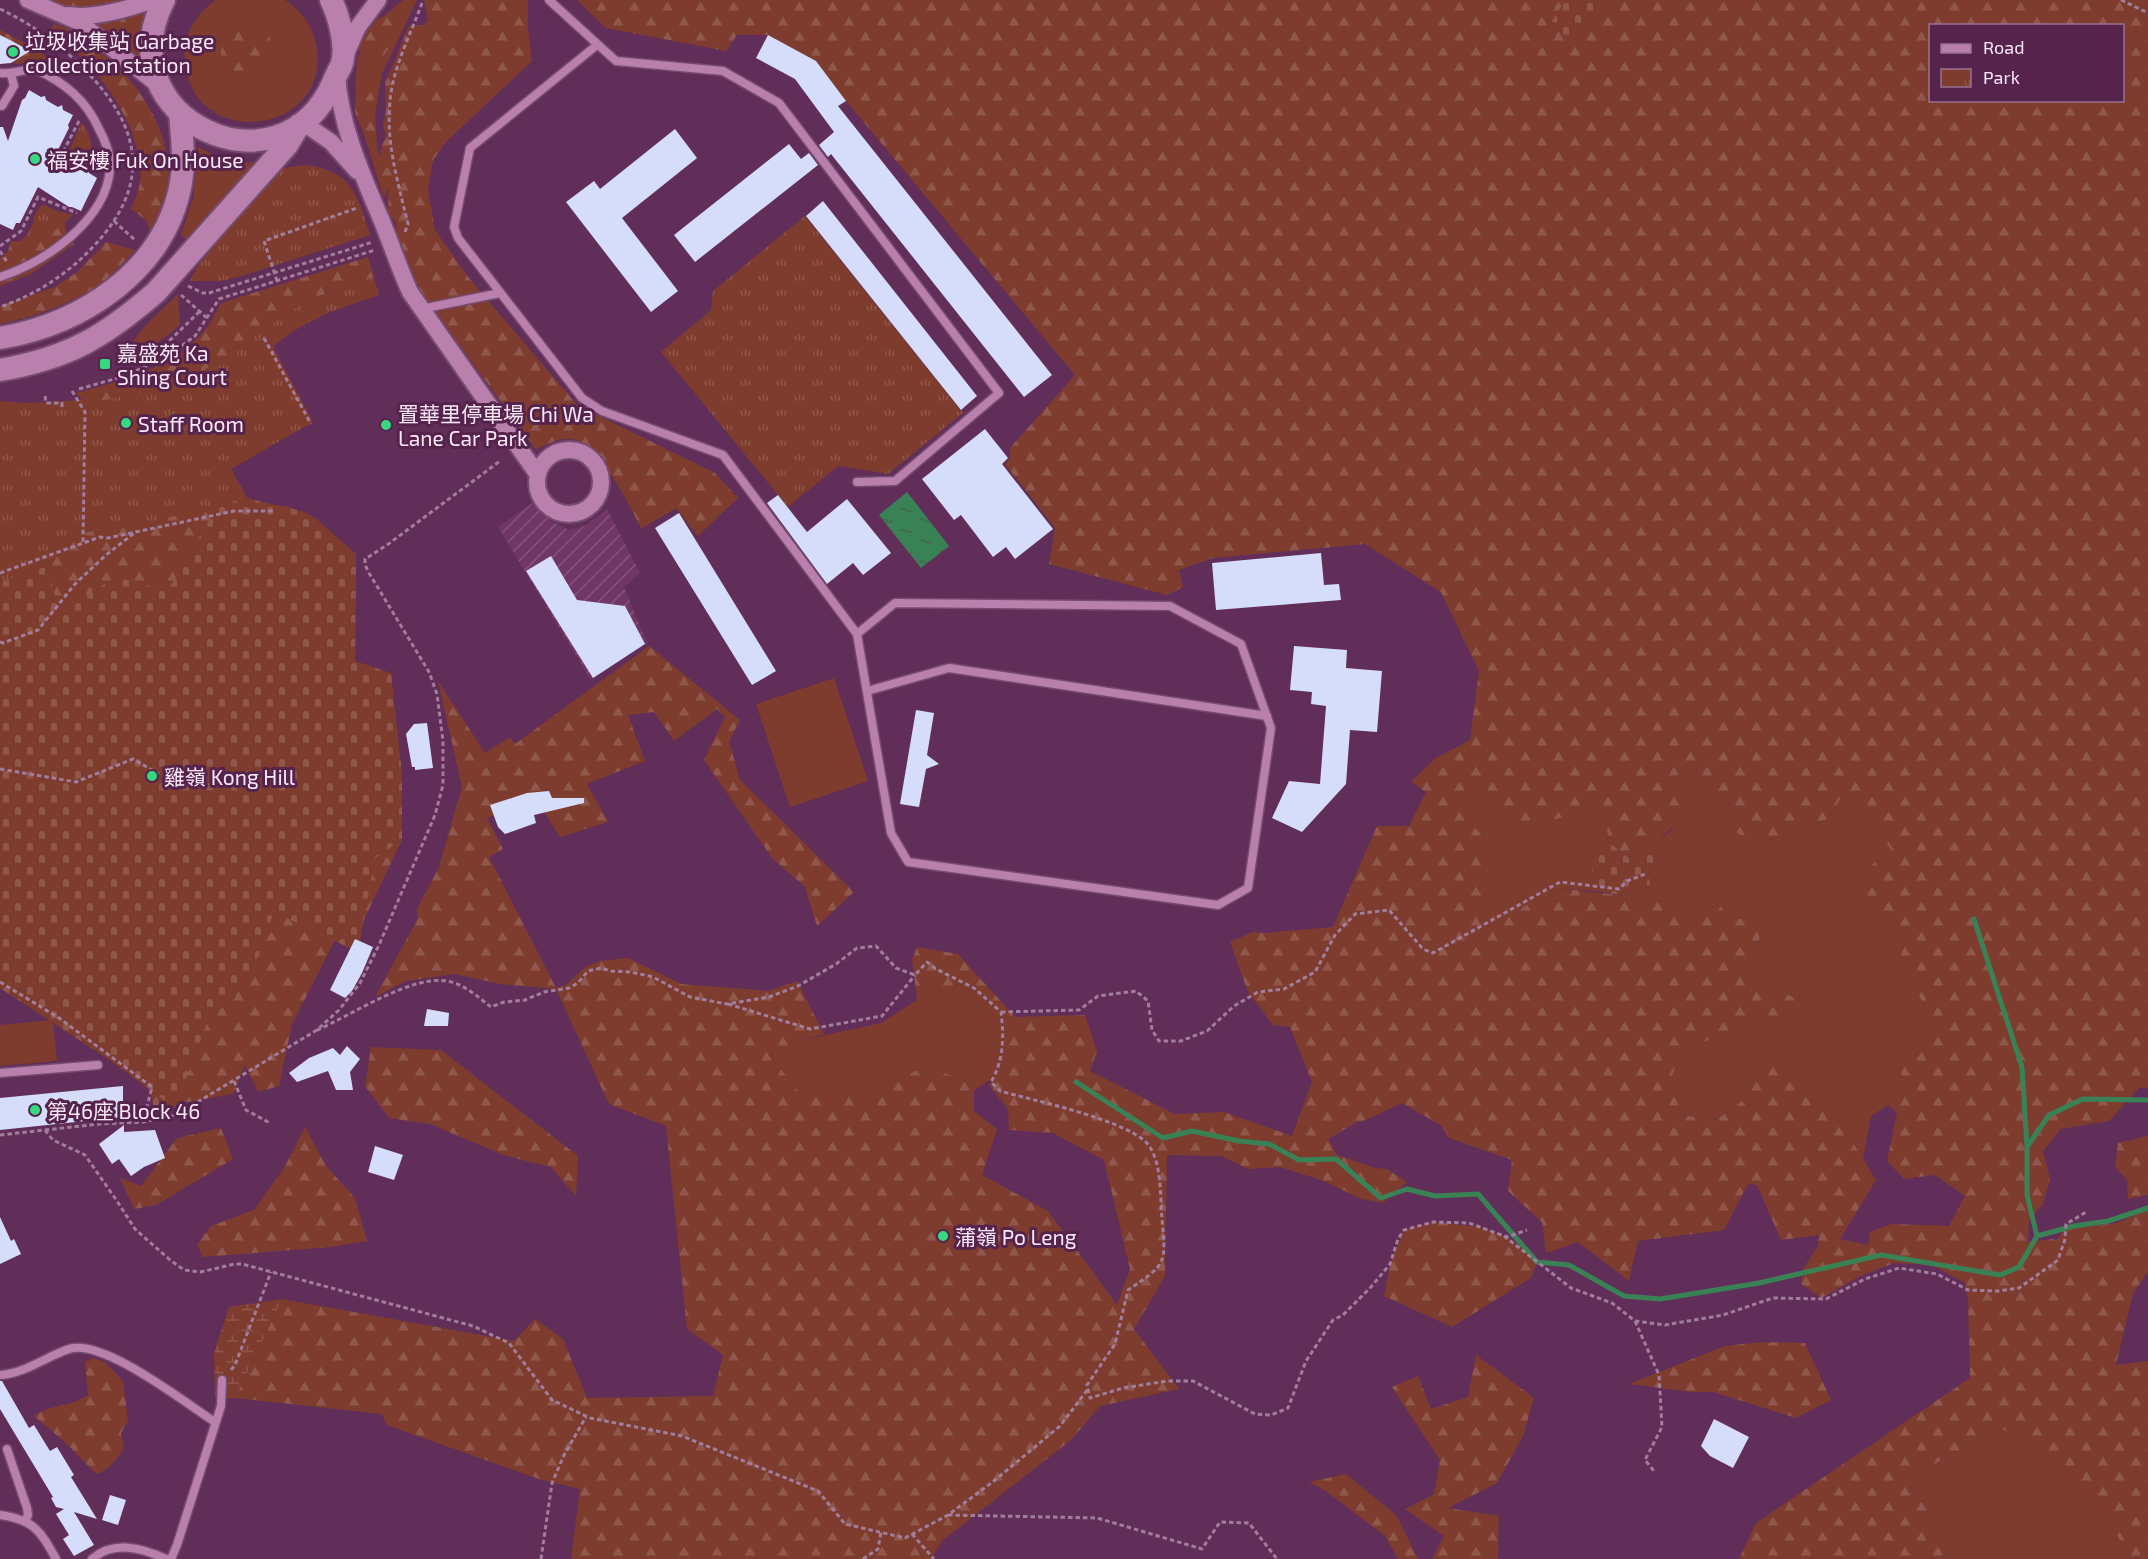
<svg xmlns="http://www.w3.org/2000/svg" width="2148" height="1559" viewBox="0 0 2148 1559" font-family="'Exo 2','Noto Sans TC',sans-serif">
	<defs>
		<pattern id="industrial-furrows" width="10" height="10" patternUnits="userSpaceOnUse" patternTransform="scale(1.5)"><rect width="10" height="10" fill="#703666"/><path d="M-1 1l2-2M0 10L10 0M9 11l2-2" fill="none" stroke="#85537d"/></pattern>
		<pattern id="forest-firs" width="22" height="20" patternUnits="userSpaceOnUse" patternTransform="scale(1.5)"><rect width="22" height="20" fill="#7d3c2d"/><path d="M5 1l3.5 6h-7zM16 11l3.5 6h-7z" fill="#90584c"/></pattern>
		<pattern id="wetland-marsh" width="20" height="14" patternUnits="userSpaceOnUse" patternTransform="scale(1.5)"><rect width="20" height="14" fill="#7d3c2d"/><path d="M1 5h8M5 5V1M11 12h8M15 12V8" fill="none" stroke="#90584c"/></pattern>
		<pattern id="cemetery-stones" width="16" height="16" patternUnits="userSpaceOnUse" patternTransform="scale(1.5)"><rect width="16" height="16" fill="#7d3c2d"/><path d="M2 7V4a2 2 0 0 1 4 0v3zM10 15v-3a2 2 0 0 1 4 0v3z" fill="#90584c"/></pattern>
		<pattern id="park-tufts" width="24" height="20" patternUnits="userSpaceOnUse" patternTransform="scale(1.5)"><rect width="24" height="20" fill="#7d3c2d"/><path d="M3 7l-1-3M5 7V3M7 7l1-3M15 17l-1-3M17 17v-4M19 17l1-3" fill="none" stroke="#90584c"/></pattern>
		<pattern id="water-ripples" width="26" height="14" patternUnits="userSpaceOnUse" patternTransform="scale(1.5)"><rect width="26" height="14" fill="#398255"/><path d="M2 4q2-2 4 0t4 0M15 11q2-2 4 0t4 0" fill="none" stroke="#426750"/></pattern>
	</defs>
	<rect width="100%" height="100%" fill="#612e59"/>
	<!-- industrial -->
	<path fill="url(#industrial-furrows)" d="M 537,500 L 551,521 L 569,530 L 585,526 L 607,509 L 640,573 L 624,587 L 647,643 L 591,680 L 498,527 Z"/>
	<!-- grass -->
	<path fill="#7d3c2d" d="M 216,0 L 285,0 C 301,10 312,26 316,44 C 334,134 194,154 185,62 C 182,37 195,14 216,0 Z
		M 403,0 L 417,0 L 382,74 L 375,115 L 377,146 L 388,186 L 384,199 L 363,131 L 355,89 L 357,61 L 367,30 Z
		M 163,1 L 156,75 L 79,22 Z
		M 198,147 C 221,159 234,164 261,162 L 188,241 L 181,235 L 193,198 Z
		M 178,294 L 180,325 C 164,339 148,350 129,360 L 122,355 L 146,325 Z
		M 834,678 L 868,781 L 790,807 L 756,704 Z
		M 1692,763 L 1711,791 L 1731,806 L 1730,823 L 1765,841 L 1783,837 L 1827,819 L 1841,798 L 1851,790 L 1876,814 L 1873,824 L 1891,850 L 1869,867 L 1877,907 L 1877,920 L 1907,935 L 1899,961 L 1941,1034 L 1898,1071 L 1911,1085 L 1890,1096 L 1888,1105 L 1871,1116 L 1863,1159 L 1831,1107 L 1795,1069 L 1757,1060 L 1742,1066 L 1754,1101 L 1752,1106 L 1742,1101 L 1716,1120 L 1681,1115 L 1672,1076 L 1681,1051 L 1735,1030 L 1758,1017 L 1768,1016 L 1783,1020 L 1777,987 L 1754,986 L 1751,972 L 1762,928 L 1747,920 L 1728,917 L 1718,904 L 1689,919 L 1672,908 L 1656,891 L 1646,903 L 1628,901 L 1626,896 L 1650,885 L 1649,873 L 1657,863 L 1654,846 L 1672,829 L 1663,782 L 1681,773 Z
		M 1480,793 L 1495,793 L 1529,825 L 1606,808 L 1608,842 L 1591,860 L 1595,891 L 1558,888 L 1486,929 L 1457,808 Z
		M 965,983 L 1001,1012 L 1004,1038 L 995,1076 L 974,1091 L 960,1078 L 925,1067 L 865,1093 L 801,1095 L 770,1055 L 793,1042 L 881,1023 L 917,1000 L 916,989 L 947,990 Z
		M 53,1020 L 57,1061 L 0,1066 L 0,1025 Z
		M 2000,1428 L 2043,1450 L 2107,1518 L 2131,1559 L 1943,1559 L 1940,1539 L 1911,1477 Z"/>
	<!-- forest -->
	<path fill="url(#forest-firs)" fill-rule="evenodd" d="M 32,0 L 160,0 L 144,8 L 127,22 L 105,24 L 80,17 Z
		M 424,0 L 528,0 L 528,29 L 532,61 L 446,142 L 433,160 L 428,190 L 435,230 L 469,278 L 577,405 L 715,473 L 738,498 L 698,536 L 676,508 L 641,529 C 631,507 598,441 571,439 C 559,437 547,444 536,450 L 420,291 L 397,244 L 396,222 L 387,212 C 390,194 389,184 378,170 L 382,145 L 386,137 L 383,125 L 386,110 L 385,83 L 409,26 L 424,25 L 428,20 Z
		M 577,0 L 2148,0 L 2148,1088 L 2139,1088 L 2109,1121 L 2061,1129 L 2043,1151 L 2050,1179 L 2043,1204 L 2029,1220 L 2028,1242 L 2053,1239 L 2056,1241 L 2064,1229 L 2117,1223 L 2148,1209 L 2148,1272 L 2133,1293 L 2116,1365 L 2148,1361 L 2148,1559 L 2131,1559 L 2107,1518 L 2043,1450 L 2000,1428 L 1911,1477 L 1940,1539 L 1943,1559 L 1739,1559 L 1756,1523 L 1970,1378 L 1968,1301 L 1965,1283 L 1932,1265 L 1894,1263 L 1858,1277 L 1822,1298 L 1801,1284 L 1803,1269 L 1818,1246 L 1819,1235 L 1781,1240 L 1757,1185 L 1748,1184 L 1724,1230 L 1638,1241 L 1629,1281 L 1578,1242 L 1546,1253 L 1542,1222 L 1508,1191 L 1512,1160 L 1449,1138 L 1442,1126 L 1402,1103 L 1361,1122 L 1359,1121 L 1328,1139 L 1337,1155 L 1375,1168 L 1387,1169 L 1407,1182 L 1383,1203 L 1361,1199 L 1324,1181 L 1280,1167 L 1248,1169 L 1221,1156 L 1167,1155 L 1165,1276 L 1134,1329 L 1179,1389 L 1100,1406 L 1071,1440 L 942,1541 L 931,1559 L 571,1559 L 580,1489 L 539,1479 L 387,1425 L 382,1414 L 235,1398 L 282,1299 L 514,1341 L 535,1319 L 563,1339 L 587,1398 L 713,1396 L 723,1355 L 687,1329 L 666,1126 L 609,1104 L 556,989 L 501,984 L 454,974 L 406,981 L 375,997 L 418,918 L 417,909 L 439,867 L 462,787 L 438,681 L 485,753 L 510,737 L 515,744 L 649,646 L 740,720 L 729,741 L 740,780 L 854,892 L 817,926 L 805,887 L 772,858 L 704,760 L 725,717 L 717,709 L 674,741 L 654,712 L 628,715 L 645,761 L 587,784 L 608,822 L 560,837 L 536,799 L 487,818 L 503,849 L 489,857 L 556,988 L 566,985 L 584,968 L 600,961 L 628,958 L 681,984 L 769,991 L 797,981 L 824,1034 L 794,1042 L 770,1055 L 801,1095 L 865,1093 L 925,1067 L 960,1078 L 974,1091 L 974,1111 L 997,1129 L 982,1175 L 1048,1211 L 1117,1305 L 1130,1269 L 1104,1160 L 1053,1133 L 1009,1130 L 1008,1109 L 989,1085 L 995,1075 L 1004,1038 L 1001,1012 L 965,983 L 947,990 L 916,989 L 912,960 L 917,947 L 958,954 L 1015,1017 L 1085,1015 L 1097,1051 L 1090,1071 L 1175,1114 L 1224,1112 L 1292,1136 L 1312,1082 L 1290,1027 L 1273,1025 L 1248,992 L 1230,942 L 1253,932 L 1265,933 L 1333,927 L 1377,826 L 1409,826 L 1426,792 L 1411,782 L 1436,758 L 1470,740 L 1479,671 L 1441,592 L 1365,544 L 1213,558 L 1179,570 L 1183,587 L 1167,595 L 1049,564 L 1055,528 L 1005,464 L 1010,459 L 1010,448 L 1075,375 L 846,101 L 816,61 L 768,35 L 737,35 L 726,51 L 606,28 ZM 1930,26 L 2122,26 L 2122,100 L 1930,100 ZM 1692,764 L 1711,791 L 1731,806 L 1730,823 L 1738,834 L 1765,841 L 1783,837 L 1827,819 L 1841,798 L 1851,791 L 1853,804 L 1875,814 L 1873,824 L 1891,850 L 1869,867 L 1856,889 L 1866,903 L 1877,907 L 1877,920 L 1907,935 L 1899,961 L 1941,1034 L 1898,1071 L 1911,1085 L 1890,1096 L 1888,1105 L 1897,1113 L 1887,1161 L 1904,1179 L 1935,1175 L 1965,1196 L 1949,1226 L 1892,1224 L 1870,1232 L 1868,1245 L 1840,1239 L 1876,1180 L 1831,1107 L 1795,1069 L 1757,1060 L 1742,1066 L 1754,1101 L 1752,1106 L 1742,1101 L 1716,1120 L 1681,1115 L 1672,1076 L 1681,1051 L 1735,1030 L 1758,1017 L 1768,1016 L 1783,1020 L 1801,1003 L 1777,987 L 1754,986 L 1751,972 L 1762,928 L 1761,914 L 1747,920 L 1728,917 L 1719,904 L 1689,919 L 1672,908 L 1661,889 L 1656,891 L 1645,903 L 1639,899 L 1628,901 L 1626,896 L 1558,888 L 1486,928 L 1488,842 L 1457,808 L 1480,793 L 1495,793 L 1500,816 L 1529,825 L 1606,808 L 1608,842 L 1629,858 L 1654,846 L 1690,808 L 1681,791 L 1663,782 L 1681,773 Z
		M 393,16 L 401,23 L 398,35 L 381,59 L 374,53 L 367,61 L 360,51 L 358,39 L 380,17 Z
		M221 51a26 26 0 1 1 52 0a26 26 0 1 1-52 0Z
		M 54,25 C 70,26 84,40 97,50 C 146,86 183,148 163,210 C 160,218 154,227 150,234 L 147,221 L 131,209 C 134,200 139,191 140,182 C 145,125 93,60 48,30 Z
		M 0,30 L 34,48 L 60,66 L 43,66 L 32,62 L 17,64 L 9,60 L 0,51 Z
		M 363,79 L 373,80 L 374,104 L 372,117 L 377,135 L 367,141 C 365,132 360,126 357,118 C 352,106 356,89 363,79 Z
		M 42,204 L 63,214 L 67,235 L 74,244 L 31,274 L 0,286 L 0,258 L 8,251 L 11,241 L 25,241 L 36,228 L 33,218 Z
		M 106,242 L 135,250 C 125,260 116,272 105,280 C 74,303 37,316 0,324 L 0,306 L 55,287 L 77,272 Z
		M 368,257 L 374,277 L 308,300 L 184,384 L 247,498 L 221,505 L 286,506 L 314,517 L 356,554 L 355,661 L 402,773 L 402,840 L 361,926 L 147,673 L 0,582 L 46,566 L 0,572 L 88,424 L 82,400 L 76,393 C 122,381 172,368 204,331 C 211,323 216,312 221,303 Z
		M 276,887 L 346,919 L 292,1024 L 279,1086 L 258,1092 L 245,1065 L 233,1094 L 154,1108 L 134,1022 Z
		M 371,1047 L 441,1050 L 578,1156 L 576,1196 L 551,1167 L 506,1156 L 430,1124 L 389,1118 L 365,1086 Z
		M 305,1127 L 326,1166 L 355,1198 L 367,1241 L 332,1247 L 203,1257 L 197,1245 L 211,1226 L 254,1210 L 284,1168 Z
		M 221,1128 L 233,1159 L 156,1205 L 134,1209 L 120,1178 L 141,1186 L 177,1138 Z
		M 2148,1136 L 2148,1195 L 2128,1199 L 2127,1180 L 2115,1167 L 2118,1143 Z
		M 1433,1222 L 1480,1227 L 1507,1237 L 1537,1262 L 1531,1278 L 1452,1327 L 1384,1296 L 1390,1264 L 1404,1230 Z
		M 1763,1342 L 1805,1343 L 1831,1400 L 1796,1418 L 1713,1392 L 1692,1392 L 1629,1384 L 1725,1346 Z
		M 1476,1355 L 1534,1398 L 1523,1436 L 1497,1483 L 1448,1508 L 1499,1516 L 1498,1559 L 1432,1559 L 1444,1536 L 1405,1509 L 1434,1494 L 1440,1460 L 1392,1387 L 1418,1376 L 1431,1409 L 1468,1397 Z
		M 93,1358 L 105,1362 L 123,1381 L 128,1421 L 121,1433 L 124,1448 C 117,1459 109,1470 96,1474 L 68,1445 L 34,1416 C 54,1403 71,1407 88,1395 L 85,1362 Z
		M 1346,1474 L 1397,1516 L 1418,1559 L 1398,1559 L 1385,1536 L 1326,1491 L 1309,1482 Z"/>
	<!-- wetland -->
	<path fill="url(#wetland-marsh)" d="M 282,1299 L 235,1398 L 215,1399 L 214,1353 L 229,1307 Z"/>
	<!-- cemetery -->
	<path fill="url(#cemetery-stones)" d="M 1566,0 L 1609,0 L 1571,43 L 1552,21 Z
		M 247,498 L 305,512 L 356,554 L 355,661 L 391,673 L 402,773 L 402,840 L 375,858 L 358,952 L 274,912 L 247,986 L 216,999 L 175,1108 L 105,1057 L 0,988 L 0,582 L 47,566 L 59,611 L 116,577 L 168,591 L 218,505 Z
		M 1608,842 L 1629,858 L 1654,846 L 1657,863 L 1649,873 L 1650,885 L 1626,896 L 1595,891 L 1591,860 Z"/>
	<!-- park -->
	<path fill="url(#park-tufts)" d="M 82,122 L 89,135 L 96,163 L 70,149 Z
		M 305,165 C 353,171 357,194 370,235 L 238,277 L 221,281 L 190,281 L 197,267 L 271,174 L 285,168 Z
		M 42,207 L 73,215 C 54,231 37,248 14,258 L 9,250 L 27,235 Z
		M 805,216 L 963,413 L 888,474 L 838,466 L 788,507 L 661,352 L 711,310 L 713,291 Z
		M 374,277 L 379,295 C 341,308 304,319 273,347 L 313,422 L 231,469 L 247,498 L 109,532 L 102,529 L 85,533 L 50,552 L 47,566 L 0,582 L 0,401 L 26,403 L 82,400 L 95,406 L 100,401 L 184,384 L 308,300 Z"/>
	<!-- water -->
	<path fill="url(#water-ripples)" d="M 907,492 L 949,546 L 921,568 L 879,515 Z"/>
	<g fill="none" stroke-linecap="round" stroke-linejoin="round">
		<!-- stream -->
		<path stroke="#398255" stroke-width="5" d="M 1974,919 L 2022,1067 L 2027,1147 L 2027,1195 L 2037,1236
			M 1076,1082 L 1163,1138 L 1192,1131 L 1239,1141 L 1269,1144 L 1299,1160 L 1336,1159 L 1381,1198 L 1407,1189 L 1435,1196 L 1478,1194 L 1537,1262 L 1569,1265 L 1624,1296 L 1660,1299 L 1759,1283 L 1881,1255 L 2000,1275 L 2019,1267 L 2037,1236 L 2074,1226 L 2108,1221 L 2148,1208
			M 2027,1147 L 2049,1115 L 2083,1099 L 2148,1100"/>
	</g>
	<!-- building -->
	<path fill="#d5ddfa" d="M 0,35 L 12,41 L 30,51 L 11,63 L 0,64 Z
		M 768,35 L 816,61 L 846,101 L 838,106 L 1052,375 L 1024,397 L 831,154 L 828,157 L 819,145 L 834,132 L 795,79 L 756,58 Z
		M 29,90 L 41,97 L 45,96 L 46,100 L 58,107 L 62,105 L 63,110 L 73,115 L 68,125 L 69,128 L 57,152 L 87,169 L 89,173 L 97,178 L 81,211 L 72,207 L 69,207 L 38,187 L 20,223 L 16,223 L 13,230 L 0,224 L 0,127 L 3,127 L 8,141 L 22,100 L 25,98 Z
		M 675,129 L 697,158 L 622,218 L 678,291 L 651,312 L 566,202 L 594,181 L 600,189 Z
		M 789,144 L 801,159 L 809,153 L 818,165 L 695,262 L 674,235 Z
		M 823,201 L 977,396 L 961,410 L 806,216 Z
		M 985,429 L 1008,458 L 1002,464 L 1053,529 L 1015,559 L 1006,547 L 993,557 L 961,515 L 954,520 L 922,479 Z
		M 778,495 L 807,532 L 847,499 L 891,553 L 863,575 L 853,563 L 827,584 L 767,503 Z
		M 679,513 L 776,671 L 752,685 L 655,528 Z
		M 1321,553 L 1324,585 L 1339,584 L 1341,600 L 1216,610 L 1212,563 Z
		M 551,556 L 577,600 L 625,606 L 645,644 L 593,678 L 526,571 Z
		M 1294,646 L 1347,650 L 1346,668 L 1382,671 L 1377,732 L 1350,730 L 1346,784 L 1302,832 L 1272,818 L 1289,781 L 1320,784 L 1326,706 L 1311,704 L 1312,692 L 1290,690 Z
		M 916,710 L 934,713 L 927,755 L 939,764 L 926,769 L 919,807 L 900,804 Z
		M 427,723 L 433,768 L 415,770 L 415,767 L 412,767 L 406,734 L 414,724 Z
		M 549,791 L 552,798 L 584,798 L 584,803 L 534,815 L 536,823 L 505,834 L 498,827 L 490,805 L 527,793 Z
		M 355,939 L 373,947 L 362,973 L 352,991 L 345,998 L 330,990 Z
		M 427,1009 L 449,1013 L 448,1026 L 424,1026 Z
		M 347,1046 L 360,1059 L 350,1072 L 353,1090 L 336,1090 L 328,1071 L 297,1082 L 289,1073 L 309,1058 L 333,1048 L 340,1055 Z
		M 123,1086 L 123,1117 L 0,1130 L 0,1098 Z
		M 124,1125 L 124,1132 L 155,1130 L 165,1158 L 144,1167 L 131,1176 L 119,1159 L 112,1164 L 99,1144 Z
		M 375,1146 L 403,1155 L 394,1180 L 368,1172 Z
		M 0,1217 L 11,1241 L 14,1239 L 21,1254 L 0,1264 Z
		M 0,1381 L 2,1381 L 29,1428 L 34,1425 L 50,1451 L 57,1447 L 74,1475 L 71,1477 L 97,1519 L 74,1512 L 94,1545 L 74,1556 L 63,1539 L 69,1535 L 56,1514 L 64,1509 L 56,1507 L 51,1498 L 53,1497 L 0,1409 Z
		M 1714,1419 L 1749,1437 L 1733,1468 L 1710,1456 L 1701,1446 Z
		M 110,1495 L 126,1500 L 118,1525 L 102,1520 Z"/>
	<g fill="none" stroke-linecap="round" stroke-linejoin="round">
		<!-- service casing -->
		<g stroke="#754b6e" stroke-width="11">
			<path id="service" d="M 549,0 L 616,61 L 723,71 L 779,103 L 999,393 L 895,481 L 857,482
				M 597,45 L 470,148 L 454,227 L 458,238 L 582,398 L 602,411 L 723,455 L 857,634 L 895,603 L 1170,606 L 1241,644 L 1271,728 L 1248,888 L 1218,905 L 908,862 L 891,833 L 857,634
				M 0,73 C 13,75 24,68 37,70 C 65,83 86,100 99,129 C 105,140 111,155 110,169 C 106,221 45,262 0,277
				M 0,106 L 2,106 L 14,86 L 11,74
				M 421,309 L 500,293
				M 867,691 L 949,668 L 1267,716
				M 0,1073 L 98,1065
				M 0,1375 C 26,1373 45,1357 69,1349 C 103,1338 185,1403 215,1422
				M 7,1449 L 27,1508 L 28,1515 L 25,1521
				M 0,1515 C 34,1520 40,1530 56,1559
				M 92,1559 C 114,1540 142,1548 166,1559
				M 171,1559 L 177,1545 L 221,1406 L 222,1380"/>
		</g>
		<!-- minor casing -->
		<g stroke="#754b6e" stroke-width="20">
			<path id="minor" d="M 28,0 L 79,22 L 161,87
				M 68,15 C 92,19 129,9 152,0
				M 345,56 L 358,27 L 378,0
				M 337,74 C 340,125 361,172 381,219 C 391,243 399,268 410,292 L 538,475
				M 302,122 L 331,142 L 357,171
				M537 482a32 32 0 1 1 64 0a32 32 0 1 1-64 0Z"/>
		</g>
		<!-- secondary casing -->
		<g stroke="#754b6e" stroke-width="26">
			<path id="secondary" d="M 164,0 C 103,118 280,202 333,83 C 335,77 338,72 341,66 C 348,49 339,16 331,0
				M 0,338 C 82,324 165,271 181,183 C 185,160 182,137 180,114
				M 0,370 C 69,358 104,337 156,292 L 287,145 L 299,125"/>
		</g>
		<!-- path -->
		<path stroke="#a37d9c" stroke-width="3" stroke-dasharray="4.5 3" stroke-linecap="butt" d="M 2121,0 L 2148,13
			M 0,9 C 32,24 61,45 85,70 C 143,129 152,186 91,249 C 66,275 35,295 0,307
			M 79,121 L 63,152 L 97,171
			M 114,221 L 135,240
			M 405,232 L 408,224 C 397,178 383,135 392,87 C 398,57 413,29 423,0
			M 0,246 L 21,231 L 38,197 L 77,213
			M 0,251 L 7,262
			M 277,281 L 264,241 L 357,208
			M 188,286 L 203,293 L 209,293 L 373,242
			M 181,295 L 207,318
			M 264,338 L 311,424
			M 164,346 L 200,311
			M 79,389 L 125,376 L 168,356 L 195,336 L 219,299 L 375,250
			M 72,391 L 85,412 L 83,542
			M 45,396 L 46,403 L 62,403 L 62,408
			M 0,573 L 100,537 L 108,538 L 234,511 L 274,511
			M 0,642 L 3,643 L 38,630 L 75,584 L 106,555 L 137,531
			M 0,769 L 76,782 L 133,759 L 159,774
			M 0,982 L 59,1018 L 152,1087 L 143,1122
			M 728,1004 L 810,1029 L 882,1016 L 915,975
			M 1001,1012 L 1079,1010 L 1098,996 L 1136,991 L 1148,1001 L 1152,1030 L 1159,1041 L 1181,1041 L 1207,1031 L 1234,1006 L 1258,992 L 1284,989 L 1315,972 L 1335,935 L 1355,914 L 1389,910 L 1423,949 L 1433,953 L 1560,882 L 1619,889 L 1627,881 L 1645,874
			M 317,1030 C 352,1015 411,975 447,981 C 464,984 478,997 491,1007 L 504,1002 L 525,1000 L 544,992 L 569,988 L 578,983 L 588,971 L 601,968 L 611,971 L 631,972 L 653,977 L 690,997 L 727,1004 L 769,997 L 798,986 L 836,964 L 857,948 L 876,946 L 896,968 L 915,975 L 927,962 L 936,969 L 974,988 L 1001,1012 C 1004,1037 1004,1060 991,1082 L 1000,1091 C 1031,1100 1134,1121 1150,1147 C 1162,1167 1160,1196 1162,1219 C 1166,1264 1167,1264 1128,1290 L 1115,1344 L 1087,1385 L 1090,1398 L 1123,1388 L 1167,1381 L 1193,1381 L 1255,1414 L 1271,1415 L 1288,1408 L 1306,1361 L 1333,1320 L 1343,1315 L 1371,1287 L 1390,1264 L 1398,1239 L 1404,1230 L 1433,1222 L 1469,1223 L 1507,1237 L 1527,1230
			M 234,1081 L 246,1110 L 270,1123
			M 45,1130 L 53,1140 L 85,1155 L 117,1201 L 135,1229 L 170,1260 L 184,1270 L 200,1272 L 235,1264 L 242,1264 L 473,1326 L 509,1343 L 552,1400 L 590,1418 L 682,1436 L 818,1491 L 845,1524 L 905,1538 L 948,1515 L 994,1481 L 1060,1426 L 1088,1389
			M 0,1135 L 99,1124 L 143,1122 L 176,1115 L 317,1030 L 339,1010 L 360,983 L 379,945 L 435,815 L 443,785 L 443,741 L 437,694 L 429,672 L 369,573 L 365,565 L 365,559 L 387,545 L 500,461
			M 1504,1236 L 1571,1288 L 1612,1303 L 1635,1321 L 1665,1325 L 1723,1315 L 1773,1298 L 1826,1299 L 1865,1279 L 1899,1268 L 1937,1274 L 1968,1290 L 1998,1291 L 2019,1288 L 2058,1260 L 2065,1239 L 2066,1224 L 2088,1211
			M 1635,1321 L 1659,1375 L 1662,1427 L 1645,1460 L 1654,1471
			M 231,1370 L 235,1365 L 271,1272
			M 948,1515 L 1097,1518 L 1202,1549 L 1220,1522 L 1249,1523 L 1277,1559
			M 912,1534 L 934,1559
			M 541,1559 L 552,1483 L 564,1455 L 586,1417
			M 863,1559 L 878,1549 L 881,1532"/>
		<!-- service -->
		<use href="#service" stroke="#b97fad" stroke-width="8"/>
		<!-- minor -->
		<use href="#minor" stroke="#b97fad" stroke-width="16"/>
		<!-- secondary -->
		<use href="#secondary" stroke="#b97fad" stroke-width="22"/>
	</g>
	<!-- markers -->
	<g fill="#36d880" stroke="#56234d" stroke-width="2">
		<circle cx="13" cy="52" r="6"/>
		<circle cx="35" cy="159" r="6"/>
		<rect x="99" y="358" width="12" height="12" rx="3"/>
		<circle cx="126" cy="423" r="6"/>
		<circle cx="386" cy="425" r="6"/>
		<circle cx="152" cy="776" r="6"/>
		<circle cx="35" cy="1110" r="6"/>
		<circle cx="943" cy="1236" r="6"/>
	</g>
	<g text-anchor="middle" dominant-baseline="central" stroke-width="6" stroke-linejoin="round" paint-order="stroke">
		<!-- poi labels -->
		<g font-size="21" fill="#fce9f8" stroke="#56234d" text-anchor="start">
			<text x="25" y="40">垃圾收集站 Garbage<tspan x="25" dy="24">collection station</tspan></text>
			<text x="47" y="159">福安樓 Fuk On House</text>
			<text x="117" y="352">嘉盛苑 Ka<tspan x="117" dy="24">Shing Court</tspan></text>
			<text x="398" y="413">置華里停車場 Chi Wa<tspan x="398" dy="24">Lane Car Park</tspan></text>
			<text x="138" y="423">Staff Room</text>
			<text x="164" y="776">雞嶺 Kong Hill</text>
			<text x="47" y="1110">第46座 Block 46</text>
			<text x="955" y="1236">蒲嶺 Po Leng</text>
		</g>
	</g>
	<!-- legend -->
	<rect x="1929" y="24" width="195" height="78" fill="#56234d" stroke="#987291" stroke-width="1.5"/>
	<rect x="1941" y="44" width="30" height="9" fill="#b97fad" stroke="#987291" stroke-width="1.5"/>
	<text x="1983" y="54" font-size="18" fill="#fce9f8">Road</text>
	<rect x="1941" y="69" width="30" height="18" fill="url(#park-tufts)" stroke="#987291" stroke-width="1.5"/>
	<text x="1983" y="84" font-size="18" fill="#fce9f8">Park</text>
</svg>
